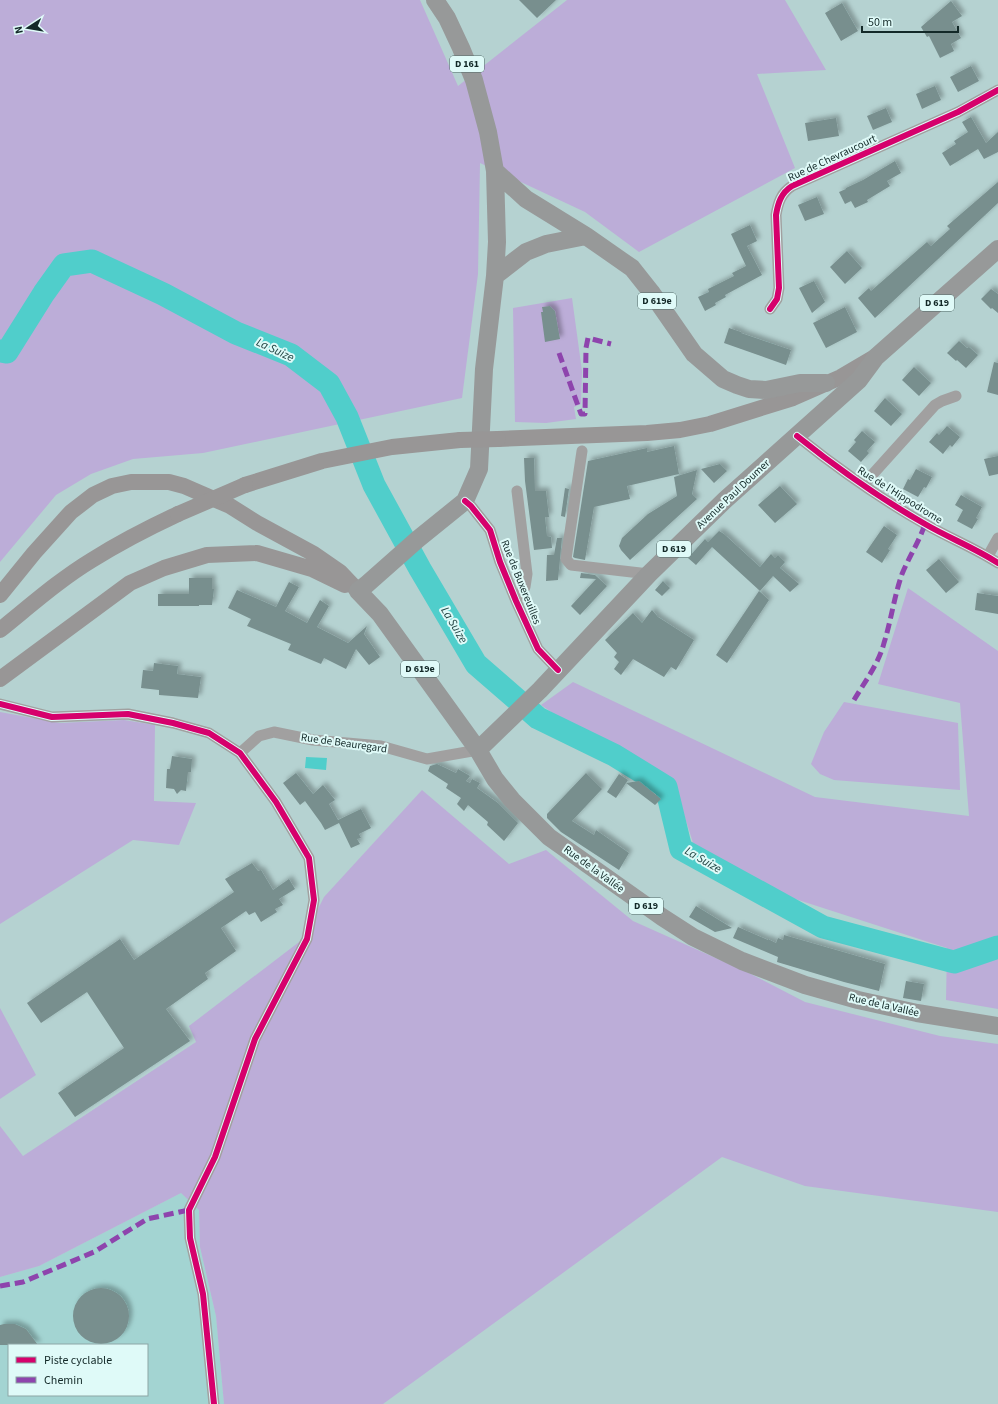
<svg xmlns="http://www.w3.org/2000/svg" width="998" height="1404" viewBox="0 0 998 1404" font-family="'Source Sans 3',sans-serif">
	<defs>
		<filter id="shadow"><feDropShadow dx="3.5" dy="-3.5" stdDeviation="2" flood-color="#0004"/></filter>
	</defs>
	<rect width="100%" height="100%" fill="#b5d2d1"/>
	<!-- built -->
	<path fill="#a3d4d2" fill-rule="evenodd" d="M 181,1193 L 199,1210 L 200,1247 L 216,1316 L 224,1404 L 0,1404 L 0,1277 L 39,1266 ZM 9,1345 L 147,1345 L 147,1395 L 9,1395 Z"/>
	<!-- green -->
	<path fill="#bcadd8" d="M 0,0 L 420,0 L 458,86 L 567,0 L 785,0 L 826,70 L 757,74 L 795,168 L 639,252 L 585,212 L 480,163 L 478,274 L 462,398 L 203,453 L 133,459 L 91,474 L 56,495 L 0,562 Z
		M 572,298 L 582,371 L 581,404 L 574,407 L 576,419 L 546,423 L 515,422 L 513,308 Z
		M 908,588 L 998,651 L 998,1009 L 946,1000 L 947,948 L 789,897 L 695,849 L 679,799 L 541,705 L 573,682 L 815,797 L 969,816 L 960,703 L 878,684 Z
		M 844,702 L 958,723 L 960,790 L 834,780 L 820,774 L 811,764 L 824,732 Z
		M 0,712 L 60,723 L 124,720 L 155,725 L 154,801 L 196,803 L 179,845 L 133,840 L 0,924 Z
		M 422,790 L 509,864 L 546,850 L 633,921 L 747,972 L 805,1002 L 940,1036 L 998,1044 L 998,1212 L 805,1186 L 722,1157 L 383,1404 L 224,1404 L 216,1316 L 200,1247 L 199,1210 L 181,1193 L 39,1266 L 0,1277 L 0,1126 L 23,1156 L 196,1042 L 189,1026 L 303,939 L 324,897 Z
		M 0,1008 L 36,1075 L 0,1099 Z"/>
	<!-- water -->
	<path fill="#50cecb" d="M 306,757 L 327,758 L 326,770 L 305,768 Z"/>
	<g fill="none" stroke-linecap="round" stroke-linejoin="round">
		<!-- river -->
		<path stroke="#50cecb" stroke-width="23" d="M 0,351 L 7,352 L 44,293 L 64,265 L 92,261 L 163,294 L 236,333 L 291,355 L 329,384 L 347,417 L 374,485 L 420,569 L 476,664 L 538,718 L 614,755 L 666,787 L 681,849 L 823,927 L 954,962 L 998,947"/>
	</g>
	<!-- building -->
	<path fill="#788f8e" filter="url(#shadow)" d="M 519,0 L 556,0 L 537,18 Z
		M 951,1 L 962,16 L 952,22 L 961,38 L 951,44 L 954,51 L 940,58 L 929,36 L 927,37 L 921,27 Z
		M 842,3 L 858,31 L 841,41 L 825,13 Z
		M 971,66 L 979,81 L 958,92 L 950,77 Z
		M 935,86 L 941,100 L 922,109 L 916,94 Z
		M 886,108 L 892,122 L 873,130 L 867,116 Z
		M 971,117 L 986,143 L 998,132 L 998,152 L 984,159 L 978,149 L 950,166 L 942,153 L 956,144 L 954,141 L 968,132 L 962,122 Z
		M 836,118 L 839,136 L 808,141 L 805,123 Z
		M 895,161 L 901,173 L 887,181 L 890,186 L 867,200 L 868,202 L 855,208 L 851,201 L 845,204 L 839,192 L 846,189 L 846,188 L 863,180 Z
		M 998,182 L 998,203 L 875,318 L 858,298 L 869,288 L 871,291 L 927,242 L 931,246 L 950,229 L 947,226 Z
		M 817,197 L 824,214 L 805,221 L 798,205 Z
		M 750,225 L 757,241 L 747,246 L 762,275 L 725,295 L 726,297 L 715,303 L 716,305 L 705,311 L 698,297 L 709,292 L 708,289 L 734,276 L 732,273 L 746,266 L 731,234 Z
		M 847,251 L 862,268 L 845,284 L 830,267 Z
		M 814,281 L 825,302 L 812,313 L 799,288 Z
		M 991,289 L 998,294 L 998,313 L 992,308 L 991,309 L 981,299 Z
		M 550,306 L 555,311 L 560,339 L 545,342 L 541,312 L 543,312 L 542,307 Z
		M 845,307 L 857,332 L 826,348 L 813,323 Z
		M 729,328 L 741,332 L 741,333 L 791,350 L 786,365 L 724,343 Z
		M 959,341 L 967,348 L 969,347 L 978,355 L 966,368 L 957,360 L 956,361 L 947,353 Z
		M 994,362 L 998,363 L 998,395 L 987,392 Z
		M 914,367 L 931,383 L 919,396 L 902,380 Z
		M 885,398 L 902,414 L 891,426 L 874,411 Z
		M 947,426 L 960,437 L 952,447 L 950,445 L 943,454 L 929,442 L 937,433 L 939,435 Z
		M 862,431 L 875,442 L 867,451 L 869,453 L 861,462 L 848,451 L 856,442 L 854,440 Z
		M 674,446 L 679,474 L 627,486 L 630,499 L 594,507 L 585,560 L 575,558 L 573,557 L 588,461 L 647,448 L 647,452 Z
		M 998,456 L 998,474 L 989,476 L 984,459 Z
		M 524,458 L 534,458 L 535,491 L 546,491 L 549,517 L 545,517 L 547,536 L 551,537 L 552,548 L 534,550 L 525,481 Z
		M 720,464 L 727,471 L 714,483 L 701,469 Z
		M 916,469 L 932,477 L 926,488 L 924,487 L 918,497 L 903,489 L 908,479 L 910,480 Z
		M 697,470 L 692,494 L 697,499 L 630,560 L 621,550 L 619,546 L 622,538 L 648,514 L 677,496 L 674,477 Z
		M 780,486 L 797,504 L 775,523 L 758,505 Z
		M 565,488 L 569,489 L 565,517 L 561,516 Z
		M 961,495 L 982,507 L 976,518 L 978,519 L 972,529 L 957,521 L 963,510 L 955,505 Z
		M 884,526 L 897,535 L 888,549 L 890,550 L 882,563 L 866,552 Z
		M 719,531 L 724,534 L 760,567 L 771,554 L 775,558 L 778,555 L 785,562 L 780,568 L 799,584 L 790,592 L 773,576 L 760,591 L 712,547 L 696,565 L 688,558 L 705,539 L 708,542 Z
		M 557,538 L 562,538 L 558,580 L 546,581 L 547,555 L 554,555 Z
		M 939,559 L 959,582 L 946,593 L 926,570 Z
		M 581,573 L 595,575 L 607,586 L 580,615 L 571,606 L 596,579 L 580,578 Z
		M 189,578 L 212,578 L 212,589 L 214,589 L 212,605 L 199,605 L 199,606 L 158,606 L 158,594 L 189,594 Z
		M 663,581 L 670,588 L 662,596 L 655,590 Z
		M 289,582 L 299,587 L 285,611 L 307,623 L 320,600 L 329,606 L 317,627 L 348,643 L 367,626 L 364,634 L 380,657 L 369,665 L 356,649 L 346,669 L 324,658 L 321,664 L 288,650 L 291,644 L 247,626 L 251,619 L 228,608 L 237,590 L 276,607 Z
		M 759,591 L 769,600 L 727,663 L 716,655 Z
		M 977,593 L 998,596 L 998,614 L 975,610 Z
		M 652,610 L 658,617 L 694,640 L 676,670 L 671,667 L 664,677 L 633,659 L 621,675 L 614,669 L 619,662 L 614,657 L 617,653 L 605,640 L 633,613 L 642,623 Z
		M 154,663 L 178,666 L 177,674 L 201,677 L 198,698 L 159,695 L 159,690 L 141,688 L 143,670 L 153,671 Z
		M 172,756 L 192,759 L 191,772 L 188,772 L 186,791 L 181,790 L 177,794 L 174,789 L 166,788 L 167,769 L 170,769 Z
		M 437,764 L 456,773 L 458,769 L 470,776 L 466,781 L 470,783 L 472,779 L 480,783 L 477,788 L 498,803 L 518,823 L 504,841 L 487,825 L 488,822 L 468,805 L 464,811 L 457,804 L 461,798 L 446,788 L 448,784 L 428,771 L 430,766 Z
		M 296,773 L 313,794 L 323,785 L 335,800 L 329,804 L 338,820 L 361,809 L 371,828 L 359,834 L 361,838 L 357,839 L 360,844 L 351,848 L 339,823 L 325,830 L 321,823 L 305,801 L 300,805 L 283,783 Z
		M 586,773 L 602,789 L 572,821 L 594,835 L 596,830 L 629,853 L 619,870 L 561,832 L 547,818 L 547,814 Z
		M 619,774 L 628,780 L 616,798 L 607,792 Z
		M 639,781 L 661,799 L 655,805 L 626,783 Z
		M 252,863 L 258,871 L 261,870 L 273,890 L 289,879 L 295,889 L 279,899 L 283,905 L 275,909 L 277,912 L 261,922 L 255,912 L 249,915 L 246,911 L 221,928 L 236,951 L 205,973 L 208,979 L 166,1009 L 190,1041 L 75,1117 L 58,1093 L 124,1048 L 87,992 L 41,1023 L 27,1003 L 120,939 L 134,960 L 234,892 L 225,879 Z
		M 696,906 L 732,928 L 715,932 L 689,917 Z
		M 738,927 L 768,940 L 768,939 L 776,943 L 778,938 L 783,940 L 784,935 L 885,964 L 879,991 L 844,982 L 777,962 L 778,957 L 733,938 Z
		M 906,981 L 924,984 L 921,1001 L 903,998 Z
		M73 1316a28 28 0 1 1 56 0a28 28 0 1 1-56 0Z
		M 4,1324 L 15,1324 L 26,1329 L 38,1345 L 0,1345 L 0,1325 Z"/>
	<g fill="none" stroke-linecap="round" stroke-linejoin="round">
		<!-- street -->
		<path stroke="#a1a0a0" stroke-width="11" d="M 770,309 L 777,299 L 779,288 L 776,215 C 778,203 781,193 792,186 L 958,112 L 998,90
			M 797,436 C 837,468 881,499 925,524 C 949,538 975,548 998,563
			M 582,451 L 566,559 L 571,565 L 649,574
			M 863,485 L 935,405 L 942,401 L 956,396
			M 465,501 L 471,506 L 490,530 L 500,562 L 516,601 L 538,649 L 558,670
			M 988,556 L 998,538
			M 516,601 L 525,587 L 527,574 L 517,491
			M 0,704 L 52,717 L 128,714 L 173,723 L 209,733 L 240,753 L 276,802 L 309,858 L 314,900 L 307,939 L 255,1039 L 215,1157 L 189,1210 L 190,1238 L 203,1294 L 214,1404
			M 240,753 L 259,736 L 274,732 L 313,740 L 381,746 L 427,759 L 478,750"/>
		<!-- secondary -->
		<path stroke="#989696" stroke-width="16" d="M 498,439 L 647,433 L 680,430 L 710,424 L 793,398 L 841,377 L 875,357
			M 245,485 L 322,461 L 392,447 L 460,440
			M 0,595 L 34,553 L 71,512 L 93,495 L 112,486 L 131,482 L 169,482 L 184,486 L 230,506 L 257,523 L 314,554 L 340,572 L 358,591
			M 0,630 C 30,606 59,580 92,560 C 119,543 148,528 178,514
			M 0,679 L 130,583 L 164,568 L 207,555 L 257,553 L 312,569 L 345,585"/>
		<!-- primary -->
		<path stroke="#979999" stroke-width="18" d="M 435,0 L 447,18 L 461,48 L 474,80 L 488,132 L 495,171 L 497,242 L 495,276 L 484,369 L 479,469 L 465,501 L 418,539 L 366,585 L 358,591 L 380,614 L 478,750 L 495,779 L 512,800 L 549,837 L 662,917 L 693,937 L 742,961 L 805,985 L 858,1000 L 917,1013 L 998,1026
			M 495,171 L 526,199 L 586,236 L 632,268 L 651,292 L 694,354 L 723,379 L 737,385 L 749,389 L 766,390 L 800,383 L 826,383
			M 495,276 L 526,252 L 546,244 L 586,236
			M 478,750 L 540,690 L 649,574 L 725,500 L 859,380 L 876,357 L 998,249"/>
		<!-- secondary-bridge -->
		<path stroke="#989696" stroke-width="16" d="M 460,440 L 498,439
			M 178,514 L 245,485"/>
		<!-- quiet -->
		<path stroke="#8e44ad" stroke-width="5" stroke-dasharray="10 5" stroke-linecap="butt" d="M 559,353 L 581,414 L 585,414 L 586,348 L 588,338 L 611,344
			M 854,700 C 864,683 879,663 884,643 C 891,621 894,597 902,574 C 909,557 919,542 925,524
			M 0,1286 L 23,1282 L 94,1252 L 147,1219 L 189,1210"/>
		<!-- cycleway casing -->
		<g stroke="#dffaf8" stroke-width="8">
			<path id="cycleway" d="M 770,309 L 777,299 L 779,288 L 776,215 C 778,203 781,193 792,186 L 958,112 L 998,90
				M 797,436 C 837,468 881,499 925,524 C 949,538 975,548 998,563
				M 465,501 L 471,506 L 490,530 L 500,562 L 516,601 L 538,649 L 558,670
				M 0,704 L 52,717 L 128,714 L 173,723 L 209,733 L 240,753 L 276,802 L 309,858 L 314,900 L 307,939 L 255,1039 L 215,1157 L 189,1210 L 190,1238 L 203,1294 L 214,1404"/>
		</g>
		<!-- cycleway -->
		<use href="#cycleway" stroke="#d6006c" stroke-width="6"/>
	</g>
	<g text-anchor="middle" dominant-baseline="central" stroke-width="4" stroke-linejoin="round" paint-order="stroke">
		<!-- shield labels -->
		<g fill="#dffaf8" stroke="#506866" stroke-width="1">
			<rect x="450" y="56" width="34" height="16" rx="3"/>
			<rect x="638" y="293" width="38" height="16" rx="3"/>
			<rect x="920" y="295" width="34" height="16" rx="3"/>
			<rect x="657" y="541" width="34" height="16" rx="3"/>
			<rect x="401" y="661" width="38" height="16" rx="3"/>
			<rect x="629" y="898" width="34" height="16" rx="3"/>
		</g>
		<g font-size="10" font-weight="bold" fill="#132928">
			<text x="467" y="64">D 161</text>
			<text x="657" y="301">D 619e</text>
			<text x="937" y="303">D 619</text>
			<text x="674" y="549">D 619</text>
			<text x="420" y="669">D 619e</text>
			<text x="646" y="906">D 619</text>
		</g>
		<!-- street labels -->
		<g font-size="11" fill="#132928" stroke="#dffaf8">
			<text transform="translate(832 158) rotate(-25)">Rue de Chevraucourt</text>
			<text transform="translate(733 494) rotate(-43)">Avenue Paul Doumer</text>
			<text transform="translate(900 495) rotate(32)">Rue de l'Hippodrome</text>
			<text transform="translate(521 582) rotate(68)">Rue de Buxereuilles</text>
			<text transform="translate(344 743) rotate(8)">Rue de Beauregard</text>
			<text transform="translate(594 869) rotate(36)">Rue de la Vallée</text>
			<text transform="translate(884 1005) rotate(13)">Rue de la Vallée</text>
		</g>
		<!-- water labels -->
		<g font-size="12" font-style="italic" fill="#234342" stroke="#dffaf8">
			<text transform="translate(275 350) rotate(25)">La Suize</text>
			<text transform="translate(454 625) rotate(59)">La Suize</text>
			<text transform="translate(703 860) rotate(30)">La Suize</text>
		</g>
	</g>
	<!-- legend -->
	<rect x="8" y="1344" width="140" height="52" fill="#dffaf8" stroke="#8da6a5"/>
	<rect x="16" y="1357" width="20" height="6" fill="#d6006c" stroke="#8da6a5"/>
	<text x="44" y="1364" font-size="12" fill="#132928">Piste cyclable</text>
	<rect x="16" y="1377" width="20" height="6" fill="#8e44ad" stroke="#8da6a5"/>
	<text x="44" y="1384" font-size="12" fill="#132928">Chemin</text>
	<!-- north arrow -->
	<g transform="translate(28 28) rotate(258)" stroke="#dffaf8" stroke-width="3" paint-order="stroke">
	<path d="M0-3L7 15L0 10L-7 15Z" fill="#132928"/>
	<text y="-6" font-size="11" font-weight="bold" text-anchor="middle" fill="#132928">N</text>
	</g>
	<!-- scale -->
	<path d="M862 26v6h96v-6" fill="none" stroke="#132928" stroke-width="2"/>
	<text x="868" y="26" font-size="12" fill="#132928" stroke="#dffaf8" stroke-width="3" paint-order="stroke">50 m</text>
</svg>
